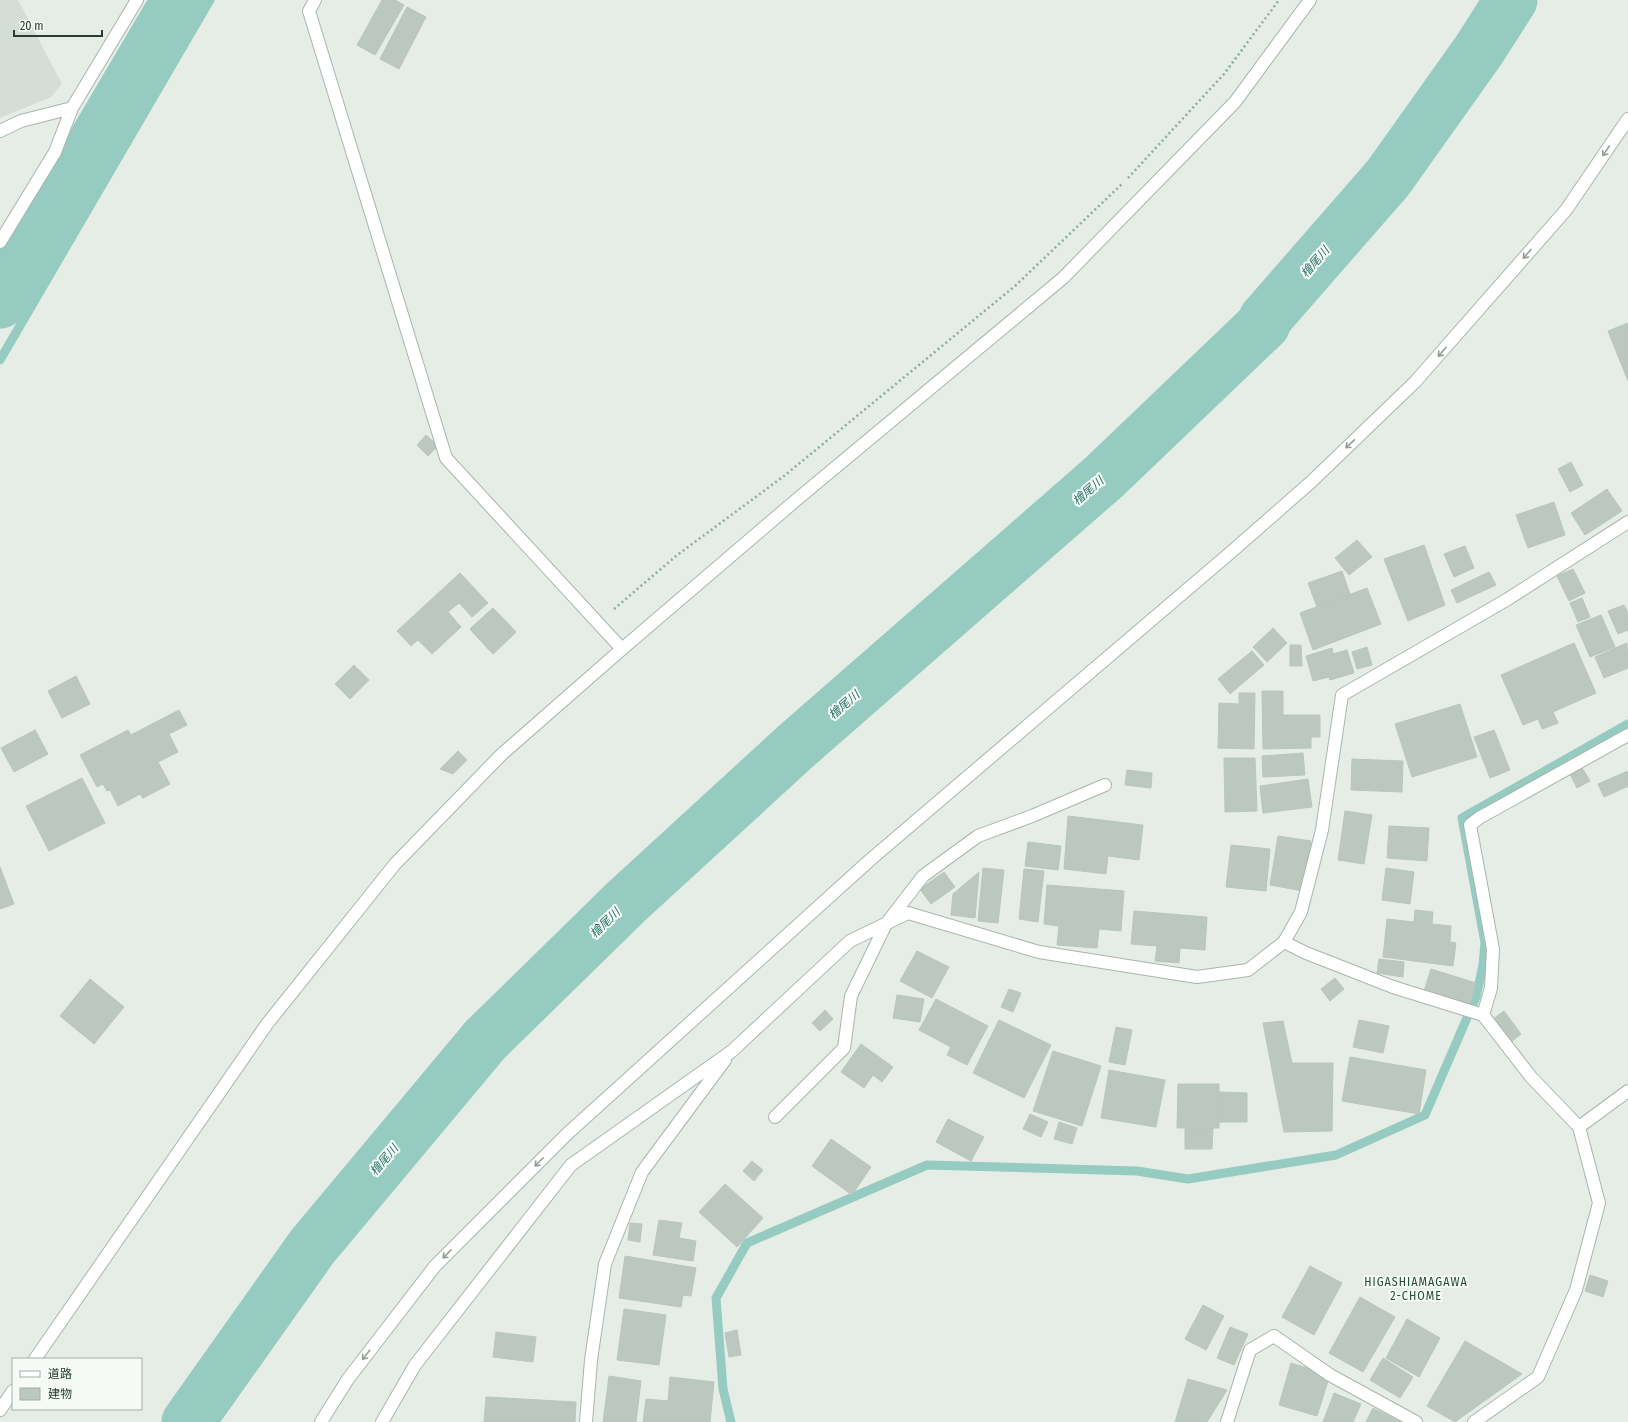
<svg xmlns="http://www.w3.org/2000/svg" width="1628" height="1422" viewBox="0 0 1628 1422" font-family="'Fira Sans Condensed','Noto Sans JP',sans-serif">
	<rect width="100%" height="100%" fill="#e6ede7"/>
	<!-- built -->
	<path fill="#d4ddd6" d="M 0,0 L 18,0 L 62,84 L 51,97 L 0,118 Z"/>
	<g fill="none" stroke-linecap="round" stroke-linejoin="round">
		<!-- stream -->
		<path stroke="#95cbc0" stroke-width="9" d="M 0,360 L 210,0
			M 731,1422 L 723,1389 L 716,1298 L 747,1243 L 927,1165 L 1137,1171 L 1188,1179 L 1336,1155 L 1425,1115 L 1476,997 L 1483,965 L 1485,943 L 1462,818 L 1628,724"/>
		<!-- river -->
		<path stroke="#95cbc0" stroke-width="53" d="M 0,302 L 178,0
			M 188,1422 L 312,1247 L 485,1040 L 626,902 L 795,747 L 1104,477 L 1264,324 L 1265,319 L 1388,178 L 1479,50 L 1511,0"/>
	</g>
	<!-- building -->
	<path fill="#bcc8bf" stroke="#b9c6bc" d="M 382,0 L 395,0 L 404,5 L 375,55 L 357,45 Z
		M 407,7 L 426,17 L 399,69 L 380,59 Z
		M 1628,323 L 1628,381 L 1608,331 Z
		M 426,435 L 438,446 L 428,456 L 417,445 Z
		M 1571,462 L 1583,485 L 1570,492 L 1558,469 Z
		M 1607,489 L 1622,511 L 1585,535 L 1571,513 Z
		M 1554,502 L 1565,535 L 1528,548 L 1516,515 Z
		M 1357,540 L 1372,557 L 1349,575 L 1335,558 Z
		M 1424,545 L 1445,605 L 1408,621 L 1384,559 Z
		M 1465,546 L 1474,568 L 1454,577 L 1444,554 Z
		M 1573,569 L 1585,593 L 1569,601 L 1557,576 Z
		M 1342,571 L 1350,594 L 1317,607 L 1308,583 Z
		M 1489,572 L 1496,585 L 1457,603 L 1451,590 Z
		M 460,573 L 488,603 L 472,617 L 459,603 L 448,612 L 461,627 L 432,654 L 418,640 L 411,646 L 397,631 Z
		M 1367,588 L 1381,624 L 1313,650 L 1300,613 Z
		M 1582,598 L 1590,617 L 1578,622 L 1570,603 Z
		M 1624,605 L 1628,613 L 1628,630 L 1618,634 L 1608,611 Z
		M 493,608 L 516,632 L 493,654 L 470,629 Z
		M 493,608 L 516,632 L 493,654 L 470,629 Z
		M 1601,615 L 1615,647 L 1590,657 L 1576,625 Z
		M 1273,628 L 1287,643 L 1267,662 L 1253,647 Z
		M 1574,643 L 1596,693 L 1553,712 L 1558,723 L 1542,729 L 1538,719 L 1523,725 L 1501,675 Z
		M 1627,643 L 1628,668 L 1604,678 L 1595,657 Z
		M 1290,645 L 1301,645 L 1302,666 L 1290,666 Z
		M 1367,647 L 1372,665 L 1357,669 L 1352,652 Z
		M 1332,648 L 1333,654 L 1347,650 L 1354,673 L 1330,680 L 1329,677 L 1313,681 L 1306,656 Z
		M 1252,651 L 1264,665 L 1230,694 L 1218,679 Z
		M 354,665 L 369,680 L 350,699 L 335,684 Z
		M 76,676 L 90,704 L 62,718 L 48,691 Z
		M 1262,691 L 1283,691 L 1283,715 L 1320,715 L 1320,737 L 1311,737 L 1311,748 L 1263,749 Z
		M 1239,693 L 1255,693 L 1254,749 L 1218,748 L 1219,703 L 1239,704 Z
		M 1460,704 L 1477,757 L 1412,777 L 1395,724 Z
		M 179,710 L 187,725 L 169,734 L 178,752 L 158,762 L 170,784 L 143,798 L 140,794 L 118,806 L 110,790 L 107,791 L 103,784 L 97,787 L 80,755 L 128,730 L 131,735 Z
		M 35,730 L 48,754 L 14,772 L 1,748 Z
		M 1494,730 L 1510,770 L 1490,778 L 1474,737 Z
		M 458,751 L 467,760 L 453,774 L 440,769 Z
		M 1303,753 L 1305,775 L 1263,777 L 1262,756 Z
		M 1224,758 L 1255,758 L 1257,811 L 1225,812 Z
		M 1352,759 L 1403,761 L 1402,792 L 1351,790 Z
		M 1581,766 L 1590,781 L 1577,788 L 1569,772 Z
		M 1127,770 L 1152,773 L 1151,788 L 1125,785 Z
		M 1628,771 L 1628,786 L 1604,797 L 1598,784 Z
		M 82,778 L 105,823 L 49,851 L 26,806 Z
		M 1308,779 L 1312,807 L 1263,813 L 1260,786 Z
		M 1345,811 L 1372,815 L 1364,864 L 1338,860 Z
		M 1068,816 L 1143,825 L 1139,860 L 1108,856 L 1106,874 L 1064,869 Z
		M 1389,826 L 1429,828 L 1427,861 L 1387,858 Z
		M 1278,836 L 1311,841 L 1303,891 L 1270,885 Z
		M 1028,842 L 1061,846 L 1058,870 L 1025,866 Z
		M 1231,845 L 1270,849 L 1266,891 L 1226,887 Z
		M 0,867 L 14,904 L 0,909 Z
		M 983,868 L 1004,870 L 998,923 L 978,921 Z
		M 1386,868 L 1414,872 L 1410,904 L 1382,900 Z
		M 1024,869 L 1044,871 L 1038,922 L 1019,919 Z
		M 944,872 L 955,887 L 931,904 L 920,889 Z
		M 979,872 L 975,918 L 951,915 L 953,894 Z
		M 1047,885 L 1124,891 L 1121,931 L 1099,929 L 1097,948 L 1057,945 L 1059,926 L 1044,924 Z
		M 1415,910 L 1433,912 L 1432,924 L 1451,926 L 1450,942 L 1456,943 L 1453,966 L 1383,957 L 1387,919 L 1414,922 Z
		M 1134,911 L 1207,917 L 1205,950 L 1180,948 L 1179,963 L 1155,961 L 1157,946 L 1131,944 Z
		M 917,951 L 949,967 L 932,998 L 900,981 Z
		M 1379,959 L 1404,962 L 1403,977 L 1377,973 Z
		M 1431,969 L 1476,983 L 1470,1004 L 1424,991 Z
		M 1335,978 L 1344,989 L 1330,1001 L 1321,989 Z
		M 90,979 L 124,1007 L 94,1044 L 60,1016 Z
		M 1009,989 L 1021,993 L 1013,1012 L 1001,1007 Z
		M 897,995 L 924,999 L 920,1022 L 893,1018 Z
		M 936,999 L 988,1026 L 967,1065 L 947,1055 L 951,1047 L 919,1030 Z
		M 825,1010 L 833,1019 L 820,1031 L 812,1023 Z
		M 1504,1011 L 1521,1034 L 1511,1042 L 1493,1019 Z
		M 999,1020 L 1051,1045 L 1024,1098 L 973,1073 Z
		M 1359,1020 L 1389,1026 L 1383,1053 L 1353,1047 Z
		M 1283,1021 L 1292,1063 L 1333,1063 L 1332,1131 L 1284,1132 L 1263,1023 Z
		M 1116,1027 L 1132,1030 L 1125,1065 L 1109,1062 Z
		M 861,1044 L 893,1067 L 882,1082 L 873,1075 L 864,1088 L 841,1072 Z
		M 1053,1051 L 1101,1066 L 1082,1126 L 1033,1111 Z
		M 1350,1057 L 1426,1070 L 1419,1114 L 1342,1101 Z
		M 1109,1070 L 1165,1080 L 1156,1127 L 1101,1118 Z
		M 1178,1084 L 1219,1084 L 1219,1128 L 1177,1128 Z
		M 1219,1092 L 1247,1093 L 1247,1122 L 1219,1122 Z
		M 1030,1114 L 1048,1122 L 1041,1137 L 1023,1129 Z
		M 948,1119 L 984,1137 L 971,1161 L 936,1142 Z
		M 1059,1122 L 1077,1128 L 1072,1144 L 1054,1139 Z
		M 1185,1128 L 1213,1128 L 1212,1149 L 1185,1149 Z
		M 831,1139 L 871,1167 L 852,1195 L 812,1166 Z
		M 752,1161 L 763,1170 L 754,1181 L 743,1171 Z
		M 725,1184 L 763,1218 L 737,1247 L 699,1212 Z
		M 659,1220 L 682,1223 L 679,1238 L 696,1241 L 693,1261 L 653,1255 Z
		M 630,1223 L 642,1224 L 640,1242 L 628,1240 Z
		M 625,1256 L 696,1268 L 691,1296 L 683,1295 L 681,1307 L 619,1298 Z
		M 1310,1266 L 1342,1283 L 1314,1335 L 1282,1317 Z
		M 1590,1275 L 1608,1281 L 1603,1297 L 1585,1291 Z
		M 1360,1297 L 1395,1317 L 1363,1372 L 1329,1353 Z
		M 1203,1305 L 1224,1316 L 1206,1350 L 1185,1339 Z
		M 624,1309 L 666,1315 L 659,1365 L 617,1360 Z
		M 1407,1319 L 1440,1338 L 1419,1377 L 1386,1358 Z
		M 1230,1327 L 1248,1334 L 1234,1365 L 1217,1358 Z
		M 737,1330 L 741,1355 L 729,1357 L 725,1333 Z
		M 496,1332 L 536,1337 L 533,1362 L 493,1357 Z
		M 1465,1341 L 1522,1374 L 1455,1422 L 1427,1406 Z
		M 1383,1358 L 1413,1377 L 1400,1398 L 1370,1380 Z
		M 1291,1363 L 1330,1375 L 1317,1416 L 1279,1405 Z
		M 609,1376 L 641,1381 L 636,1422 L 603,1422 Z
		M 670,1377 L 714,1382 L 710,1422 L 643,1422 L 646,1399 L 668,1401 Z
		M 1188,1379 L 1227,1390 L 1207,1422 L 1175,1422 Z
		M 1334,1393 L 1361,1404 L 1353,1422 L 1323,1422 Z
		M 486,1397 L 576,1402 L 575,1422 L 484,1422 Z
		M 1373,1408 L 1401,1422 L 1366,1422 Z"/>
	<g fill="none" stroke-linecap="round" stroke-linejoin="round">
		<!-- service casing -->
		<g stroke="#a9b5ac" stroke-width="14">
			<path id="service" d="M 315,0 L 309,11 L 446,458 L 622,649
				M 1284,942 L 1306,953 L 1393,987 L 1483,1015 L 1531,1077 L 1579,1127 L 1599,1203 L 1576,1290 L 1538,1377 L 1474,1422
				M 1483,1015 L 1491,988 L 1493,949 L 1470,825 L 1479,818 L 1628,735
				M 1579,1127 L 1628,1091"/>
		</g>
		<!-- minor casing -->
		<g stroke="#a9b5ac" stroke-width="14">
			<path id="minor" d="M 0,131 L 21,121 L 72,108
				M 0,242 L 55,152 L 72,108 L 137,0
				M 775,1117 L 844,1048 L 851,996 L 886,924 L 923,876 L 978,836 L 1032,816 L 1105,785
				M 321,1422 L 348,1379 L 435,1266 L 567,1134 L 870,860 L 1230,553 L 1311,482 L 1415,382 L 1566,210 L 1628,119
				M 382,1422 L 415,1365 L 571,1165 L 732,1051 L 850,941 L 908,913 L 1039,952 L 1197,977 L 1248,970 L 1284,942 L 1301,912 L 1322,830 L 1342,695 L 1508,599 L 1628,522
				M 586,1422 L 591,1360 L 605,1264 L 642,1172 L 725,1060
				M 1227,1422 L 1250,1350 L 1274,1336 L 1330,1375 L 1416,1422"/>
		</g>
		<!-- tertiary casing -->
		<g stroke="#a9b5ac" stroke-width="14">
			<path id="tertiary" d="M 35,1359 L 267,1024 L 395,864 L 501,755 L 622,649 L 795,501 L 1063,278 L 1235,102 L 1310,0
				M 0,1410 L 13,1391"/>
		</g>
		<!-- path -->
		<path stroke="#8aad96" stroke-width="2.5" stroke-dasharray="2 3" stroke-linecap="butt" d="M 1128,178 L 1224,74 L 1279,0
			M 614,609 L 676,556 L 784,476 L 1015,286 L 1123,183"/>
		<!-- service -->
		<use href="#service" stroke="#fff" stroke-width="12"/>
		<!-- minor -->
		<use href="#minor" stroke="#fff" stroke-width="12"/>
		<!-- tertiary -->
		<use href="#tertiary" stroke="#fff" stroke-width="12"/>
	</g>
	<!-- one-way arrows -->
	<defs><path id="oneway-shaft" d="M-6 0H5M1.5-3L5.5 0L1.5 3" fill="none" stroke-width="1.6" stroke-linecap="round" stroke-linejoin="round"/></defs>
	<g stroke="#939e97">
		<use href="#oneway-shaft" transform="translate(1606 151) rotate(124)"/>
		<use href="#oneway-shaft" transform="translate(1527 254) rotate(131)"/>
		<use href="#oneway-shaft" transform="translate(1442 352) rotate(131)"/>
		<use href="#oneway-shaft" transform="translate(1350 444) rotate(137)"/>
		<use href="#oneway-shaft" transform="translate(539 1162) rotate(135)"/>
		<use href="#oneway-shaft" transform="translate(447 1254) rotate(135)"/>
		<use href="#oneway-shaft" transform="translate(366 1355) rotate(128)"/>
	</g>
	<g text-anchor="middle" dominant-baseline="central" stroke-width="4" stroke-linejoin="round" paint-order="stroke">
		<!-- water labels -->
		<g font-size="12" font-style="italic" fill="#287265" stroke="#f6faf7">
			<text transform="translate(1315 262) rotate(-49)">檜尾川</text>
			<text transform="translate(1088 491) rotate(-41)">檜尾川</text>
			<text transform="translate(844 705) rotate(-41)">檜尾川</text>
			<text transform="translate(605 923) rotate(-44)">檜尾川</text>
			<text transform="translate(384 1160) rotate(-50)">檜尾川</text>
		</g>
		<!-- neighbourhood labels -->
		<g font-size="12" letter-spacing="1" fill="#254d35" stroke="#f6faf7">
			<text x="1416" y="1282">HIGASHIAMAGAWA<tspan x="1416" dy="14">2-CHOME</tspan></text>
		</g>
	</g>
	<!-- legend -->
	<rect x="12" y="1358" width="130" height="52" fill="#f6faf7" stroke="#a3aea7"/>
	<rect x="20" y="1371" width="20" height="6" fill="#ffffff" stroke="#a3aea7"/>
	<text x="48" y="1378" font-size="12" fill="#273d2f">道路</text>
	<rect x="20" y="1388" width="20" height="12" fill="#bcc8bf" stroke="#a3aea7"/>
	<text x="48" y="1398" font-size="12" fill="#273d2f">建物</text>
	<!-- scale -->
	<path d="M14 30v6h88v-6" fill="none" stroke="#273d2f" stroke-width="2"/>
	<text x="20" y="30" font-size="12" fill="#273d2f" stroke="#f6faf7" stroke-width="3" paint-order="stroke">20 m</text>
</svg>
